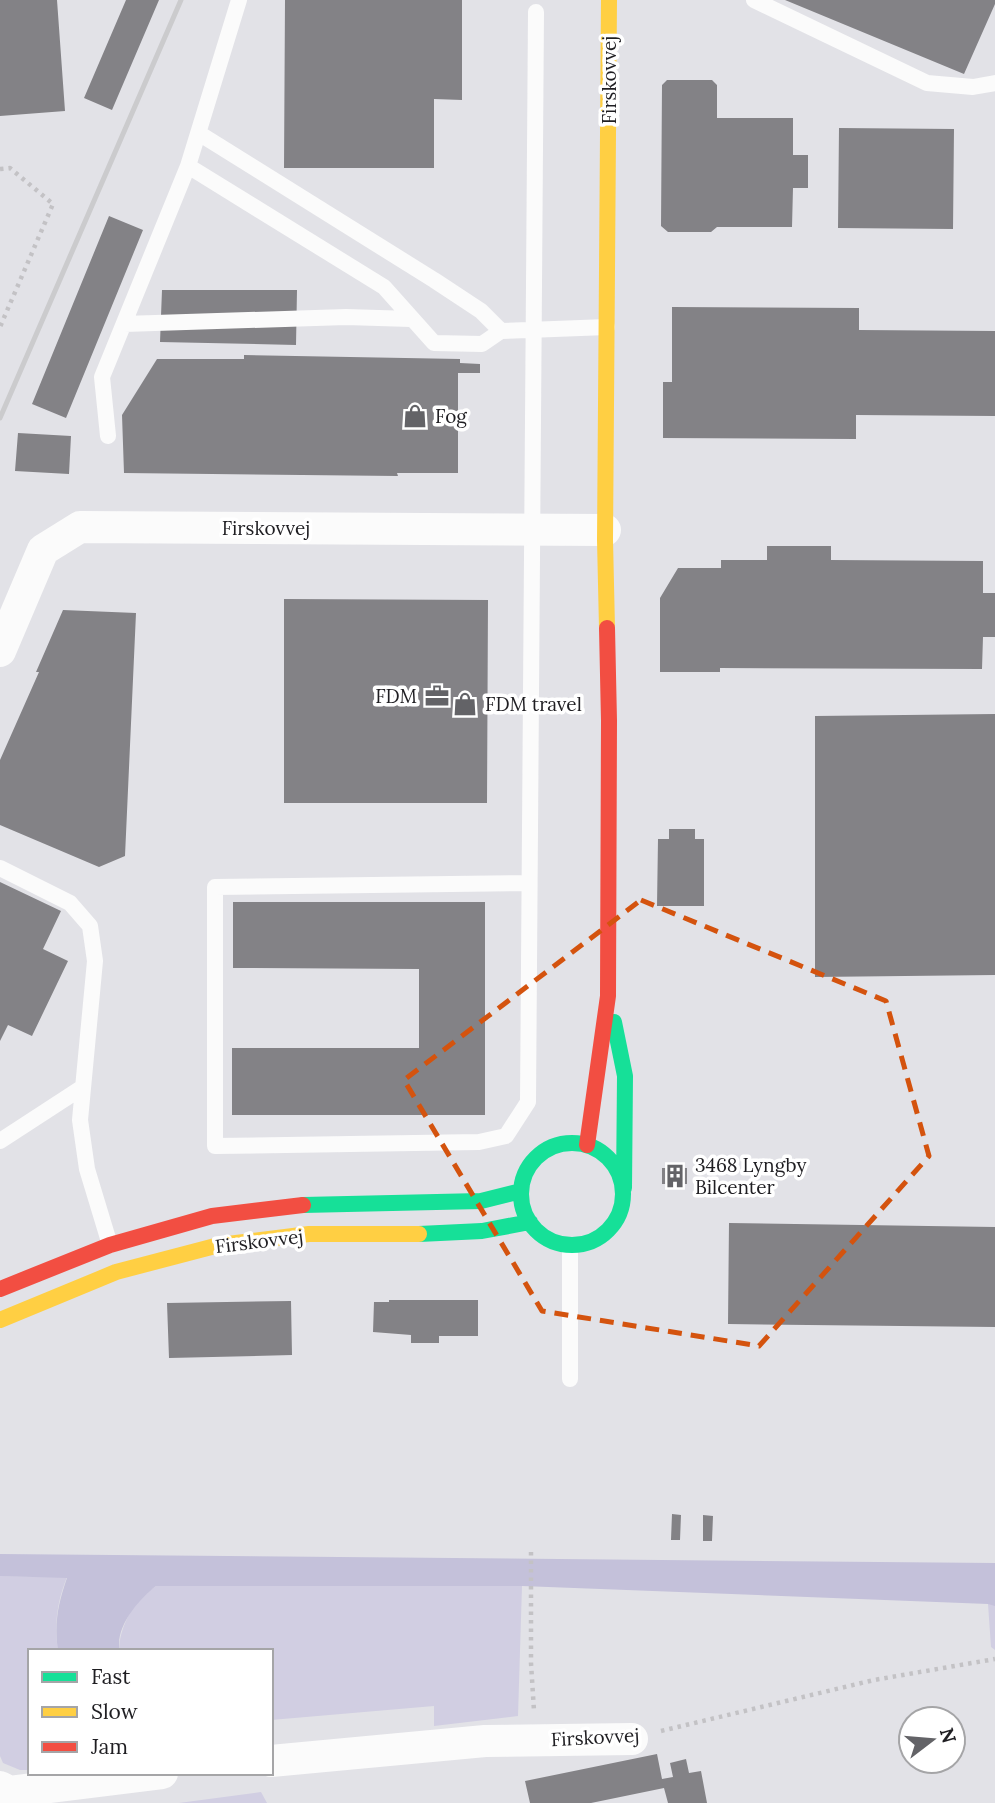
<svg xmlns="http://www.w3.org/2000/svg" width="995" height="1803" viewBox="0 0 995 1803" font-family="Lora,serif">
	<rect width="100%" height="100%" fill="#e2e2e7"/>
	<!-- green -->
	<path fill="#d1cee2" d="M 995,1563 L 995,1650 L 991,1647 L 988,1604 Z
		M 0,1576 L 67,1577 C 57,1602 54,1624 58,1651 L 30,1651 L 30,1770 L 20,1770 L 3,1763 L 0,1756 Z
		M 156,1586 L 522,1586 L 518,1716 L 434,1726 L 434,1706 L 271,1720 L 271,1651 L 120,1651 C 117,1636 129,1613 137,1601 C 142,1595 150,1591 156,1586 Z
		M 261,1792 L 267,1803 L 179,1803 Z"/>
	<!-- forest -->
	<path fill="#c4c1da" d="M 0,1554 L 995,1563 L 995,1606 L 988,1604 L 522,1586 L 156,1586 C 139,1599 114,1628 120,1651 L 58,1651 C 54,1623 58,1604 67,1578 L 0,1576 Z"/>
	<!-- building -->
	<path fill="#838286" d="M 0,0 L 57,0 L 65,111 L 0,116 Z
		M 126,0 L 159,0 L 112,110 L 84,98 Z
		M 285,0 L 462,0 L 462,100 L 434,99 L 434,168 L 284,168 Z
		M 785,0 L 995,0 L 995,4 L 964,74 Z
		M 667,80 L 712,80 L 717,85 L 717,118 L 793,118 L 793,155 L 808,155 L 808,188 L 793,188 L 792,227 L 717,227 L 711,232 L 668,232 L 661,226 L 662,85 Z
		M 839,128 L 954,129 L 953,229 L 838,228 Z
		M 109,216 L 143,230 L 66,418 L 32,404 Z
		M 162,290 L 297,290 L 296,345 L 160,342 Z
		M 672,307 L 859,308 L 859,330 L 995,331 L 995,416 L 856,415 L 856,439 L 663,438 L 663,382 L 672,382 Z
		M 244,355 L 460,359 L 460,363 L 480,364 L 480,373 L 458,373 L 458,473 L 397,473 L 398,476 L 124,473 L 122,415 L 157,359 L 244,359 Z
		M 18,433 L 71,436 L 69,474 L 15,471 Z
		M 767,546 L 831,546 L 831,560 L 983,561 L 983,593 L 995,593 L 995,637 L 983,637 L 982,669 L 720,668 L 720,672 L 660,672 L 660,598 L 678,568 L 721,568 L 721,560 L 767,560 Z
		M 284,599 L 488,600 L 487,803 L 284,803 Z
		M 63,610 L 136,613 L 125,856 L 99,867 L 0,825 L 0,760 L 39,672 L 36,672 Z
		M 995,714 L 995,975 L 815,977 L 815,716 Z
		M 669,829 L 695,829 L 695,839 L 704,839 L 704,906 L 657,906 L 658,839 L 669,839 Z
		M 0,882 L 61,911 L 43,949 L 68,961 L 32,1036 L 8,1025 L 0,1041 Z
		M 233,902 L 485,902 L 485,1115 L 232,1115 L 232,1048 L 419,1048 L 419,969 L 233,968 Z
		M 662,1168 L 687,1168 L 687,1184 L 662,1184 Z
		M 729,1223 L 995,1227 L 995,1327 L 728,1324 Z
		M 389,1300 L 478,1300 L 478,1336 L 439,1336 L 439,1343 L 411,1343 L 411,1335 L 373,1332 L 374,1302 L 389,1302 Z
		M 291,1301 L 292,1355 L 169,1358 L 167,1303 Z
		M 672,1514 L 681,1515 L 680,1540 L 671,1540 Z
		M 703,1515 L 713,1516 L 712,1541 L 703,1541 Z
		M 657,1754 L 662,1779 L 673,1777 L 670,1763 L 686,1759 L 689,1773 L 701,1771 L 707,1803 L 668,1803 L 664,1788 L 591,1803 L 530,1803 L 525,1781 Z"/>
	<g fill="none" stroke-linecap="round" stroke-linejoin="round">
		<!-- path -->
		<path stroke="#c3c2c5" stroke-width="4.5" stroke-dasharray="3.5 5" stroke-linecap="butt" d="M 0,169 L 10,168 L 53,204 L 0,327
			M 531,1552 L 531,1663 L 534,1711
			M 661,1731 L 874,1680 L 995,1659"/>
		<!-- lane -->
		<path stroke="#fbfbfb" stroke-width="16" d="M 754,0 L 927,83 L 973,87 L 995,83
			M 200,134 L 434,280 L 481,311 L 501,331
			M 188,166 L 384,287 L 434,343 L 482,344 L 501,331
			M 124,324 L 346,317 L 411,319
			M 501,331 L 607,327
			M 108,436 L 102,377 L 188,166 L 239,0
			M 0,868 L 70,903 L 90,926 L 95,961 L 80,1120 L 87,1169 L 110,1245
			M 529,883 L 215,887 L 215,1146 L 479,1142 L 506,1136 L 528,1102 L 536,12
			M 0,1141 L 83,1087
			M 570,1245 L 570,1379"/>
		<!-- street -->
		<path stroke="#fbfbfb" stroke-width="32" d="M 0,651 L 43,550 L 80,527 L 605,530
			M 271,1761 L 485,1741 L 632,1739
			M 0,1787 L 10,1792 L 162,1773"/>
		<!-- fast -->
		<path stroke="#16e098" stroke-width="16" d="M 614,1022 L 625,1076 L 624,1188
			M521 1194a51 51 0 1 1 102 0a51 51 0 1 1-102 0Z
			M 303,1205 L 481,1201 L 521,1191
			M 419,1234 L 482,1231 L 530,1222"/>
		<!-- slow -->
		<path stroke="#ffcf43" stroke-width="16" d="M 607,628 L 605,540 L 609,0
			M 0,1320 L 116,1272 L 219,1245 L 309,1234 L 419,1234"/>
		<!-- jam -->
		<path stroke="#f24e42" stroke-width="16" d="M 587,1145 L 608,996 L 609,721 L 607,628
			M 0,1289 L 110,1245 L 212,1216 L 303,1205"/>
		<!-- rail -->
		<path stroke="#cbcbcd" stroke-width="5" d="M 0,418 L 181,0"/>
	</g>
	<!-- marked area -->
	<path fill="none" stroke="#d4530e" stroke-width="5" stroke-dasharray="14 9" stroke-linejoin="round" d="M 641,900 L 886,1001 L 929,1156 L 759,1346 L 542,1311 L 404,1080 Z"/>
	<!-- icons -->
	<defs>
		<g id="shop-bare" transform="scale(1.89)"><path d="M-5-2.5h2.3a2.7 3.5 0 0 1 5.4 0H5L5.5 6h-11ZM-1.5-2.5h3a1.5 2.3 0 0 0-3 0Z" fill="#636367" stroke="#fff" stroke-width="2.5" paint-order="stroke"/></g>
		<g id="office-bare" transform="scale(1.89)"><path d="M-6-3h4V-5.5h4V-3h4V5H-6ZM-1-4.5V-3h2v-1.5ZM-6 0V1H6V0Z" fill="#636367" stroke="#fff" stroke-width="2.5" paint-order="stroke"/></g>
		<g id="building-bare" transform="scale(1.89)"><path d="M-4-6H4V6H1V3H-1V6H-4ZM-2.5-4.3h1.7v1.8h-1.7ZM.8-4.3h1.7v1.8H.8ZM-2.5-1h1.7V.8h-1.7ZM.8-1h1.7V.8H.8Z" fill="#636367" stroke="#fff" stroke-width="2.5" paint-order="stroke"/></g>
	</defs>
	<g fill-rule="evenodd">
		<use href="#shop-bare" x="415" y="416"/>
		<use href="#office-bare" x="437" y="696"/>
		<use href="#shop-bare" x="465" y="704"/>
		<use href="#building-bare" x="675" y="1176"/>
	</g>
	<g text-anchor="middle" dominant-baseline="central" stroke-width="7" stroke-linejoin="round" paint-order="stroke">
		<!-- street labels -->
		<g font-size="19" fill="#1f1e22" stroke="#fff">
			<text transform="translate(609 80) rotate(-90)">Firskovvej</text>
			<text x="266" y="528">Firskovvej</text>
			<text transform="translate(259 1241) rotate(-7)">Firskovvej</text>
			<text transform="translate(595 1737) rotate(-3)">Firskovvej</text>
		</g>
		<!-- poi labels -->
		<g font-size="19" fill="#1f1e22" stroke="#fff" text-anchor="start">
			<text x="435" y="416">Fog</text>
			<text x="417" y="696" text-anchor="end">FDM</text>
			<text x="485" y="704">FDM travel</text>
			<text x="695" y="1165">3468 Lyngby<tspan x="695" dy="22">Bilcenter</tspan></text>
		</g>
	</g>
	<!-- legend -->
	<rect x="28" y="1649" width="245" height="126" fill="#ffffff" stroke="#a5a5a7" stroke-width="2"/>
	<rect x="42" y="1672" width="35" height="10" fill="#16e098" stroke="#a5a5a7" stroke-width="2"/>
	<text x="91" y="1684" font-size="21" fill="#1f1e22">Fast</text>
	<rect x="42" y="1707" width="35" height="10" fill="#ffcf43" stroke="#a5a5a7" stroke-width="2"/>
	<text x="91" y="1719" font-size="21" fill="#1f1e22">Slow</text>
	<rect x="42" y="1742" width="35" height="10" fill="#f24e42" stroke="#a5a5a7" stroke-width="2"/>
	<text x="91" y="1754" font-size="21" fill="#1f1e22">Jam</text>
	<!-- north arrow -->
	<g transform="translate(932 1740) rotate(74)"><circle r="33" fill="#ffffff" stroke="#a5a5a7" stroke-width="2"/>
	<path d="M0-5L12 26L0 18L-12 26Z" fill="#636367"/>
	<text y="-10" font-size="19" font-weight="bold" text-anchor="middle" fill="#1f1e22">N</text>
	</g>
</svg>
